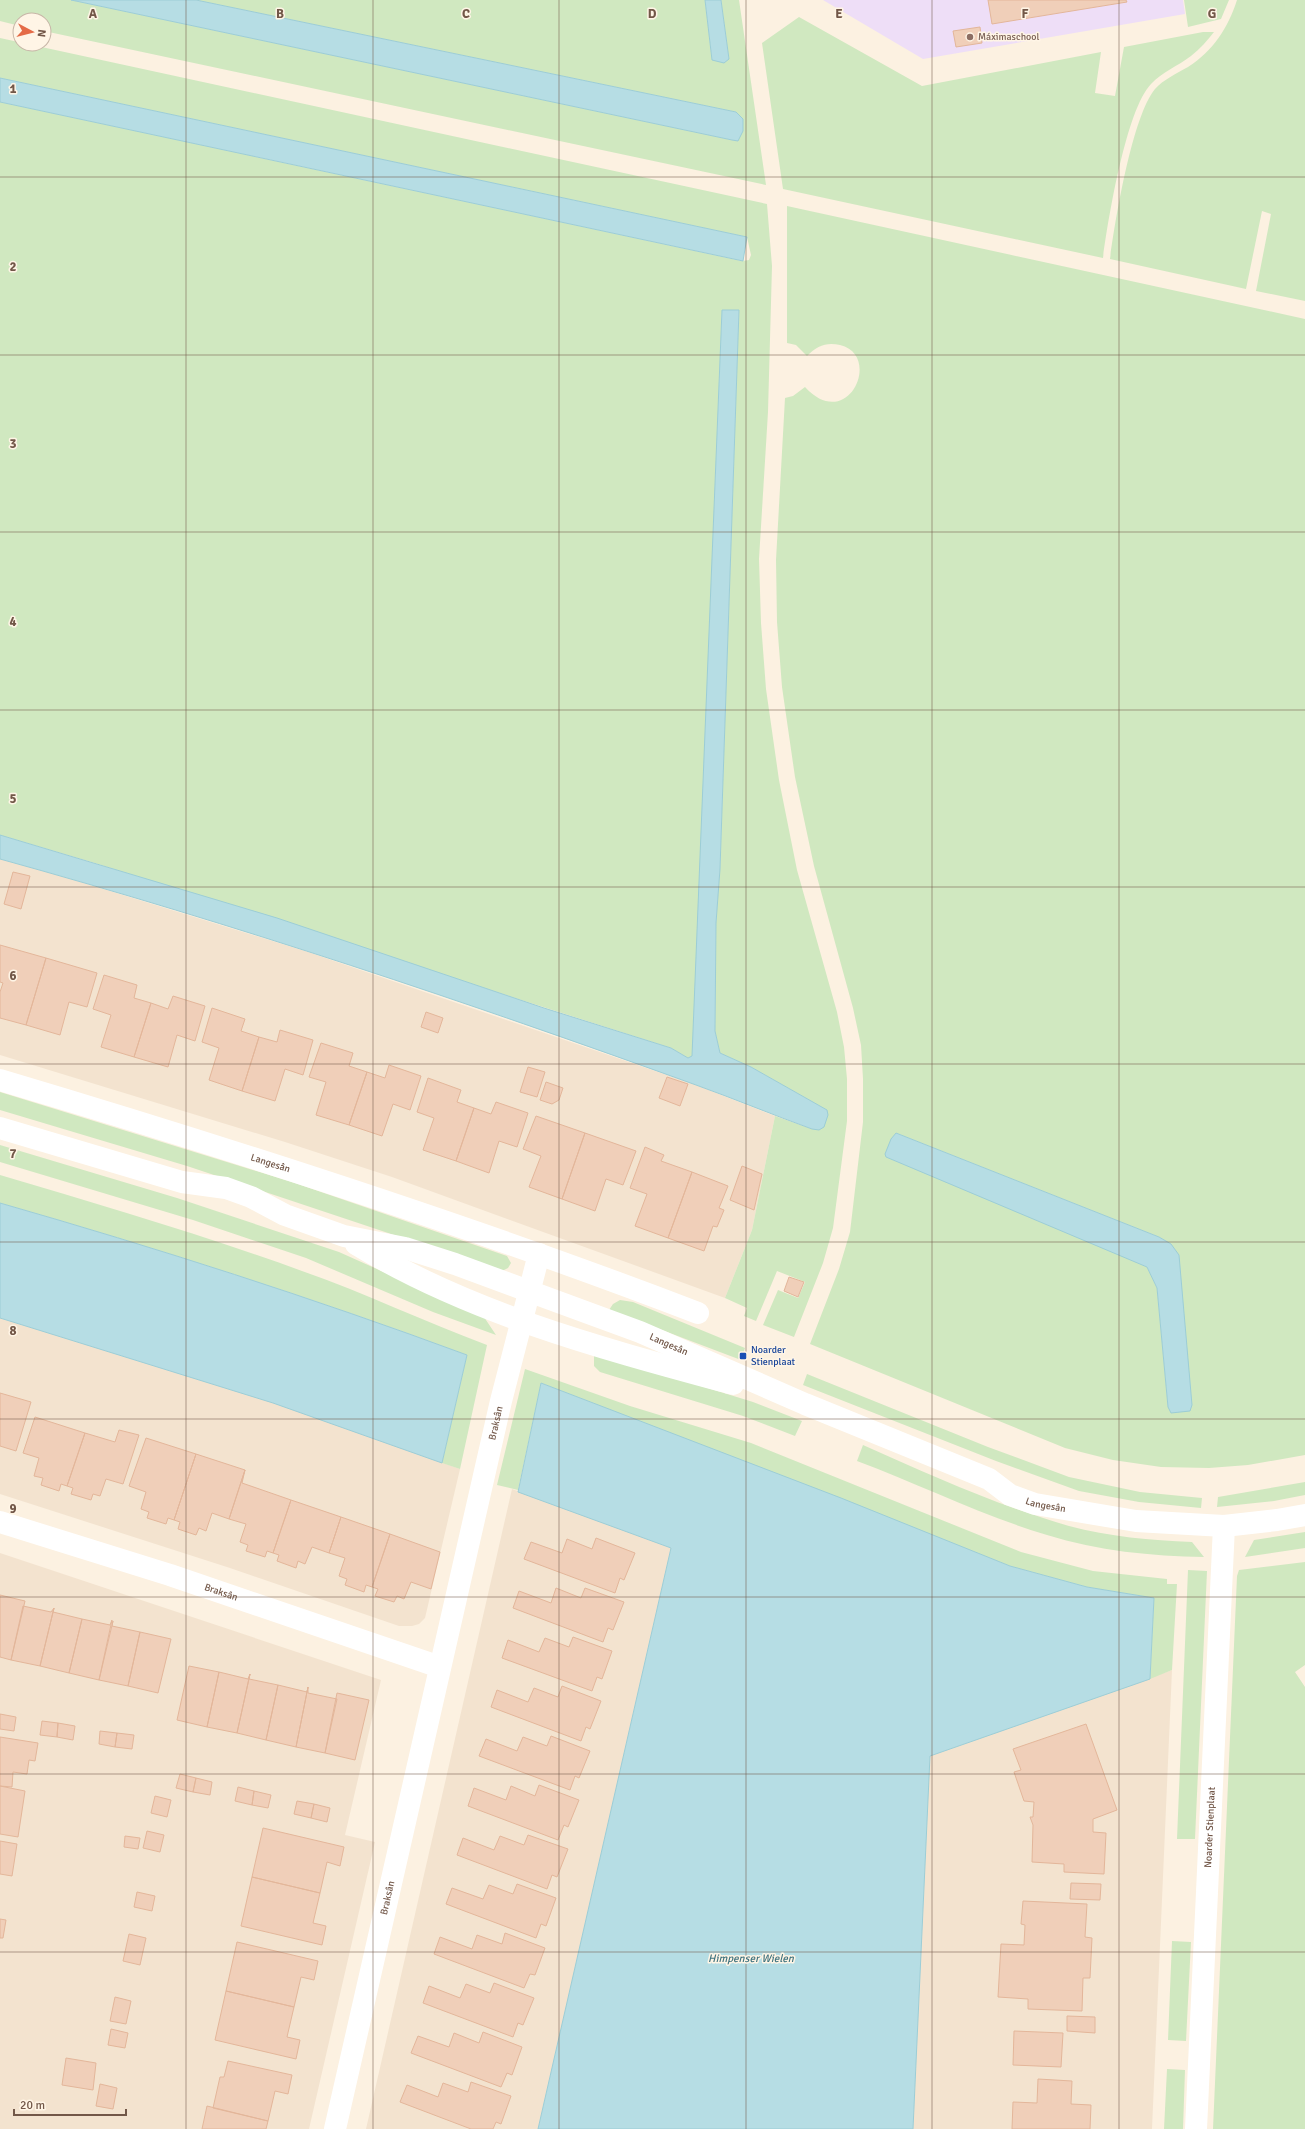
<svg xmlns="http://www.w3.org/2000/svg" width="1305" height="2129" viewBox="0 0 1305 2129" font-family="Signika,sans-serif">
	<rect width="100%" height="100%" fill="#fcf1e1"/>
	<!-- residential -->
	<path fill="#f3e3cf" d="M 0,859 L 71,879 L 308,952 L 696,1085 L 775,1116 L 752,1230 L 725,1298 L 392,1177 L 285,1142 L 0,1055 Z
		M 0,1318 L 273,1403 L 460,1469 L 425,1618 L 419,1624 L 412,1626 L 399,1626 L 230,1568 L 0,1494 Z
		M 512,1489 L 671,1548 L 538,2129 L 366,2129 Z
		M 0,1553 L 381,1680 L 345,1835 L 375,1842 L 309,2129 L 0,2129 Z
		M 1172,1670 L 1152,2129 L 913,2129 L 930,1756 Z"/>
	<!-- education -->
	<path fill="#eedef7" d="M 823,0 L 1183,0 L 1185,14 L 923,59 Z"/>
	<!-- green -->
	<path fill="#d0e8c0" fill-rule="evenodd" d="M 0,0 L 71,0 L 732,140 L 736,112 L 196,0 L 705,0 L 712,60 L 729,59 L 721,0 L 739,0 L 766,185 L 44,31 L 44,20 L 20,20 L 20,26 L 0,21 Z
		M 1184,0 L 1229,0 L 1221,19 L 1188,27 Z
		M 1237,0 L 1305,0 L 1305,301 L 1256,291 L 1271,214 L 1262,211 L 1246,289 L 1110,259 C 1115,221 1132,117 1155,89 C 1163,80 1177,73 1188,67 C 1213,51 1228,28 1237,0 Z
		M 799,17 L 922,86 L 1101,52 L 1095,93 L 1115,96 L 1124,47 L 1203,32 L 1214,32 C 1207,41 1200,49 1191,56 C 1178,66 1162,72 1151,84 C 1126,110 1108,220 1103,258 L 783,189 L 762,43 Z
		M 0,38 L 767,204 L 772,266 L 768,412 L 759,559 L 761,623 L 766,689 L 779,780 L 797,870 L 837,1012 L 844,1047 L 847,1079 L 847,1121 L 833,1228 L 823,1263 L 794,1337 L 763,1325 L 778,1290 L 798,1298 L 805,1282 L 777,1271 L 756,1321 L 744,1316 L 747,1308 L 725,1298 L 752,1230 L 775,1116 L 812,1129 L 826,1110 L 751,1067 L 720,1053 L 715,1031 L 716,923 L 720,869 L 739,310 L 722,311 L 693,1056 L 688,1058 L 671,1048 L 98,864 L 0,835 L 0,102 L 742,261 L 749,260 L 751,255 L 747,237 L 0,78 Z
		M 787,206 L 1305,319 L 1305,1455 L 1248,1465 L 1209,1468 L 1161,1467 L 1113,1460 L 1065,1448 L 810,1344 L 839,1269 L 850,1232 L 863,1122 L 863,1079 L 861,1045 L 853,1008 L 814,866 L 795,777 L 782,687 L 777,622 L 776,560 L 785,398 L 793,396 L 805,387 C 848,434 883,355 840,345 C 826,342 817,346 807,356 L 796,345 L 787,343 ZM 896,1133 L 1159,1237 L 1171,1244 L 1168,1407 L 1157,1288 L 1147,1267 Z
		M 0,1092 L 295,1183 L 507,1256 L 511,1263 L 508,1268 L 502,1271 L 187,1166 L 0,1110 Z
		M 0,1145 L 177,1198 L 339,1252 L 484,1317 L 496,1335 L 433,1312 L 306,1258 L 193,1220 L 0,1162 Z
		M 0,1175 C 101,1205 203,1235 302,1271 C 365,1293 425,1322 487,1345 L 460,1469 L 442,1463 L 467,1355 C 313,1298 157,1248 0,1203 Z
		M 620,1300 L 633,1302 L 745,1348 L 741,1360 L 609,1310 L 613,1304 Z
		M 594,1353 L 753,1402 L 802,1421 L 795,1436 L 743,1416 L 600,1372 L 594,1366 Z
		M 525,1369 L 630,1406 L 751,1443 L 1021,1552 L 1093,1571 L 1167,1579 L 1167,1584 L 1177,1584 L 1172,1670 L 1150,1679 L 1154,1598 L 1087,1587 L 1010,1566 L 541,1383 L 518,1490 L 497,1485 Z
		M 807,1374 L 988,1447 L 1069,1477 L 1140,1492 L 1202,1498 L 1201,1508 L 1139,1502 L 1079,1491 L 996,1461 L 803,1385 Z
		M 863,1445 C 930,1475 999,1506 1069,1526 C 1109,1537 1151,1540 1192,1542 L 1204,1557 C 1151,1556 1098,1551 1047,1535 C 983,1516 921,1485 857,1461 Z
		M 1305,1482 L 1305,1495 L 1274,1501 L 1217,1507 L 1218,1497 Z
		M 1305,1532 L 1305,1548 L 1245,1557 L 1254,1540 Z
		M 1305,1562 L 1305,1665 L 1295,1672 L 1305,1687 L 1305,2129 L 1213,2129 L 1237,1576 L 1239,1570 Z
		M 1188,1570 L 1207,1571 L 1195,1839 L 1177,1839 Z
		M 1172,1941 L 1191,1942 L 1186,2041 L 1168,2040 Z
		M 1167,2069 L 1185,2070 L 1183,2129 L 1164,2129 Z"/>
	<!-- water -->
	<path fill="#b6dde4" stroke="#9ccdd6" d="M 71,0 L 196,0 L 736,112 L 743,119 L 743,131 L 738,141 L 732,140 Z
		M 705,0 L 721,0 L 729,59 L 724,63 L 712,60 Z
		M 0,78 L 747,237 L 743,261 L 0,102 Z
		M 722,310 L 739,310 L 720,869 L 716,923 L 715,1031 L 720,1053 L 751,1067 L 827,1110 L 828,1115 L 824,1127 L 819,1130 L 812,1129 C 773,1115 735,1099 696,1085 C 467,1002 235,924 0,859 L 0,835 L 277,918 L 544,1008 L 671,1048 L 688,1058 L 692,1056 Z
		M 896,1133 L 1159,1237 L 1171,1244 L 1179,1255 L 1192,1405 L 1190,1411 L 1171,1413 L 1168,1407 L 1157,1288 L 1147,1267 L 886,1157 L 885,1154 L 891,1139 Z
		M 0,1203 C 157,1248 313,1298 467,1355 L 442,1463 L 273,1403 L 0,1318 Z
		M 541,1383 L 841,1498 L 1010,1566 L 1087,1587 L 1154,1598 L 1150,1679 L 930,1756 L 913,2129 L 538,2129 L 671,1548 L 518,1492 Z"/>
	<!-- building -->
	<path fill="#f0cfb9" stroke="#e3b69a" d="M 988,0 L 1126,0 L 1127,2 L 992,24 Z
		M 980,27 L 982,43 L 956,47 L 953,31 Z
		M 13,872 L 30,876 L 21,909 L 4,904 Z
		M 0,945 L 46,958 L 26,1025 L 0,1018 L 0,992 L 3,983 L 0,982 Z
		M 46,958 L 97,973 L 87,1007 L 69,1002 L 60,1035 L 26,1025 Z
		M 104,975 L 137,985 L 134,998 L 151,1003 L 134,1057 L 101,1047 L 111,1015 L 93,1009 Z
		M 173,996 L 205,1006 L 195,1041 L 177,1035 L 168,1067 L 134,1057 L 151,1003 L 168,1009 Z
		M 212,1008 L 245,1019 L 241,1031 L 259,1037 L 242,1091 L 209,1080 L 219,1048 L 202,1042 Z
		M 426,1012 L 443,1018 L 438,1033 L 421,1027 Z
		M 280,1030 L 313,1040 L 303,1075 L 285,1069 L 275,1101 L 242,1091 L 259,1037 L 277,1042 Z
		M 321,1043 L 353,1053 L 349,1066 L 367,1072 L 349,1125 L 316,1115 L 326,1082 L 309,1077 Z
		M 389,1065 L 421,1076 L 410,1110 L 393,1104 L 382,1136 L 349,1125 L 367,1072 L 385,1078 Z
		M 528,1067 L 545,1072 L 537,1097 L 520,1092 Z
		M 667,1077 L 688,1084 L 680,1106 L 659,1098 Z
		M 428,1078 L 461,1090 L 457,1102 L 474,1108 L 456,1161 L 423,1150 L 434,1118 L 417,1112 Z
		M 546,1082 L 563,1088 L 559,1100 L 552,1104 L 540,1100 Z
		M 496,1102 L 528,1113 L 517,1147 L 499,1141 L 489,1173 L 456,1161 L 474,1108 L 491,1114 Z
		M 536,1116 L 585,1133 L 562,1199 L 529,1187 L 541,1156 L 523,1149 Z
		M 585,1133 L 636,1151 L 623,1185 L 606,1179 L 595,1211 L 562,1199 Z
		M 645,1147 L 664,1155 L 661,1161 L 692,1172 L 668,1238 L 635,1226 L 647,1194 L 630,1188 Z
		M 742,1166 L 762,1174 L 754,1210 L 730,1200 Z
		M 692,1172 L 728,1186 L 719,1208 L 724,1210 L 717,1227 L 713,1226 L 704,1251 L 668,1238 Z
		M 789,1277 L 804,1282 L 798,1297 L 784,1291 Z
		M 0,1393 L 31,1402 L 16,1451 L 0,1446 Z
		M 35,1417 L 85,1433 L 67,1486 L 61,1484 L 59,1491 L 41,1485 L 43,1478 L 34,1476 L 39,1458 L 23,1453 Z
		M 119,1430 L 139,1435 L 123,1484 L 106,1479 L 100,1496 L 93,1494 L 91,1500 L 71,1494 L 73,1488 L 67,1486 L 85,1433 L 115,1442 Z
		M 146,1438 L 196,1454 L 174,1520 L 168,1518 L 166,1524 L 147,1518 L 149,1512 L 141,1509 L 146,1492 L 129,1486 Z
		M 196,1454 L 245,1470 L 229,1519 L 212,1513 L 206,1531 L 199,1528 L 196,1535 L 178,1529 L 180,1522 L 174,1520 Z
		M 245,1470 L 242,1483 L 291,1500 L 273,1553 L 267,1551 L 265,1557 L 246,1551 L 248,1545 L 240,1542 L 246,1524 L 229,1519 Z
		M 291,1500 L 341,1517 L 329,1553 L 312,1547 L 305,1564 L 298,1561 L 296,1568 L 277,1561 L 279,1555 L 273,1553 Z
		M 341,1517 L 390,1534 L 372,1587 L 366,1585 L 364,1592 L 345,1585 L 347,1579 L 339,1576 L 345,1558 L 329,1553 Z
		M 390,1534 L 440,1552 L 431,1589 L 411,1582 L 404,1599 L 397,1596 L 394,1602 L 375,1596 L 378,1589 L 372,1587 Z
		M 596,1538 L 635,1553 L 624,1580 L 620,1578 L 615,1593 L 524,1559 L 531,1542 L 562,1553 L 567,1539 L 592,1549 Z
		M 556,1588 L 581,1598 L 585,1588 L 624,1602 L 613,1630 L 608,1628 L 603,1642 L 513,1608 L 519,1591 L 551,1603 Z
		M 0,1595 L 25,1601 L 11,1660 L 0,1657 Z
		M 23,1606 L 51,1612 L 54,1608 L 40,1666 L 11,1660 Z
		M 54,1608 L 53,1612 L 82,1619 L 69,1673 L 40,1666 Z
		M 82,1619 L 110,1625 L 112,1620 L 99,1680 L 69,1673 Z
		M 113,1621 L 112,1626 L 140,1632 L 128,1686 L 99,1680 Z
		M 140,1632 L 171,1639 L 158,1693 L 128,1686 Z
		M 573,1637 L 612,1651 L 602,1679 L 597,1677 L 592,1691 L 502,1658 L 508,1640 L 539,1652 L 545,1638 L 569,1647 Z
		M 189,1666 L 219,1672 L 207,1727 L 177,1720 Z
		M 219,1672 L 248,1679 L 250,1674 L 237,1733 L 207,1727 Z
		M 250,1674 L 249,1679 L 278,1685 L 266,1740 L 237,1733 Z
		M 278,1685 L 307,1692 L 308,1687 L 296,1747 L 266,1740 Z
		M 562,1686 L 601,1701 L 590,1729 L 586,1727 L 581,1741 L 491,1707 L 497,1690 L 528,1702 L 534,1688 L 558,1697 Z
		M 308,1687 L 308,1693 L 337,1699 L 325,1753 L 296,1747 Z
		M 337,1693 L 369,1700 L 355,1760 L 325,1753 Z
		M 0,1714 L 16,1717 L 14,1731 L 0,1729 Z
		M 42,1721 L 58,1723 L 57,1737 L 40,1735 Z
		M 58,1723 L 75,1726 L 73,1740 L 57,1737 Z
		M 1086,1724 L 1117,1810 L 1093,1819 L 1093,1832 L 1106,1833 L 1104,1874 L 1064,1872 L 1064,1864 L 1032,1862 L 1033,1825 L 1030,1817 L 1033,1817 L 1034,1802 L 1024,1801 L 1014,1772 L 1021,1770 L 1013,1749 Z
		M 100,1731 L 117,1733 L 115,1747 L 99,1744 Z
		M 117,1733 L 134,1735 L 132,1749 L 115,1747 Z
		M 551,1736 L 590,1751 L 579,1778 L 575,1776 L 570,1790 L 479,1756 L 486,1739 L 517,1751 L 523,1737 L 547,1746 Z
		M 0,1737 L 38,1743 L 35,1761 L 29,1760 L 27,1774 L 13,1772 L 12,1787 L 0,1786 Z
		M 180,1774 L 196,1778 L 193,1792 L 176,1788 Z
		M 196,1778 L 212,1782 L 210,1795 L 193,1792 Z
		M 539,1785 L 579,1800 L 568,1827 L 564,1825 L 558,1840 L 468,1806 L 474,1788 L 506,1800 L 511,1786 L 535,1796 Z
		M 0,1786 L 25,1791 L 18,1837 L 0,1834 Z
		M 238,1787 L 254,1791 L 252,1805 L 235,1801 Z
		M 254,1791 L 271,1795 L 268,1808 L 252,1805 Z
		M 155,1796 L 171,1800 L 167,1817 L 151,1813 Z
		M 297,1801 L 314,1804 L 311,1818 L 294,1814 Z
		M 314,1804 L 330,1808 L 327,1822 L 311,1818 Z
		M 263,1828 L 344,1847 L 340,1866 L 327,1862 L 320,1893 L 252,1877 Z
		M 147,1831 L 164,1835 L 160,1852 L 143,1848 Z
		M 528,1835 L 568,1849 L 557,1877 L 552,1875 L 547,1889 L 457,1855 L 463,1838 L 494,1850 L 500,1836 L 524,1845 Z
		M 125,1836 L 140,1838 L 138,1849 L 124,1847 Z
		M 0,1841 L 17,1844 L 12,1876 L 0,1874 Z
		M 252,1877 L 320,1893 L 313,1923 L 326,1926 L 322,1945 L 241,1926 Z
		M 1071,1883 L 1101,1884 L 1100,1900 L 1070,1899 Z
		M 517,1884 L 556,1898 L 546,1926 L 541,1924 L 536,1938 L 446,1904 L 452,1888 L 483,1899 L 489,1885 L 513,1894 Z
		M 137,1892 L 155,1896 L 152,1911 L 134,1907 Z
		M 1023,1901 L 1087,1904 L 1085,1937 L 1092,1938 L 1090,1978 L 1083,1978 L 1082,2011 L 1028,2009 L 1028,1999 L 998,1997 L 1001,1944 L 1024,1945 L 1025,1925 L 1021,1924 Z
		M 0,1919 L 6,1920 L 3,1938 L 0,1938 Z
		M 505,1933 L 545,1948 L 535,1975 L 530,1974 L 524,1988 L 434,1954 L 440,1937 L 472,1949 L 477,1935 L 502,1944 Z
		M 129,1934 L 146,1938 L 140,1965 L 123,1961 Z
		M 237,1942 L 318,1961 L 314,1980 L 301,1977 L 294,2007 L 226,1991 Z
		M 494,1983 L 534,1998 L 523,2025 L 518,2023 L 513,2037 L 423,2003 L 429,1986 L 460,1998 L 466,1984 L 490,1993 Z
		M 226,1991 L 294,2007 L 287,2037 L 300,2040 L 296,2059 L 215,2040 Z
		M 115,1997 L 131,2001 L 126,2024 L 110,2021 Z
		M 1067,2016 L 1095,2017 L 1095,2033 L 1067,2031 Z
		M 111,2029 L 128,2033 L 125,2048 L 108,2045 Z
		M 1014,2031 L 1063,2033 L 1061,2067 L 1013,2065 Z
		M 483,2032 L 522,2047 L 512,2075 L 507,2073 L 501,2087 L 411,2053 L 418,2036 L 449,2047 L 454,2033 L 479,2043 Z
		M 66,2058 L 96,2063 L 93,2090 L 62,2085 Z
		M 228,2061 L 292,2075 L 288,2094 L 275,2091 L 268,2121 L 213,2108 L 220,2077 L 224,2077 Z
		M 1038,2079 L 1072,2081 L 1071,2104 L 1091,2105 L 1090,2129 L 1012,2129 L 1013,2102 L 1037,2103 Z
		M 471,2082 L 511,2096 L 501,2124 L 496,2122 L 493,2129 L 471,2129 L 400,2102 L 407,2085 L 438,2097 L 443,2083 L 468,2092 Z
		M 100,2084 L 117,2088 L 113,2109 L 96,2106 Z
		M 207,2106 L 268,2121 L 266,2129 L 202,2129 Z"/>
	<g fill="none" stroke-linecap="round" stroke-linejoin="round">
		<!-- minor -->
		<g stroke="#fff" stroke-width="22">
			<path id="s1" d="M 0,1080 C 235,1150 469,1225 698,1313"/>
			<path id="s2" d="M 0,1128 L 182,1182 L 226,1188 L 251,1197 L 285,1215 L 344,1236 L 405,1248 L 455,1264 L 640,1332 L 805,1404 L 989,1479 L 1010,1495 L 1035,1504 L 1136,1521 L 1224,1526 L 1277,1520 L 1305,1515"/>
			<path d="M 356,1244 C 471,1314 604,1349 733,1384"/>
			<path id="s3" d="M 0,1522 L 170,1575 L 440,1667"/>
			<path id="s4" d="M 335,2129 L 501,1401 L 539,1254"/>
			<path id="s5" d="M 1196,2129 L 1224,1526"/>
		</g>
	</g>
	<!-- grid -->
	<path fill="none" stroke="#725748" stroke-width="1" stroke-opacity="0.55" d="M 186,0 L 186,2129M 373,0 L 373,2129M 559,0 L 559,2129M 746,0 L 746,2129M 932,0 L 932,2129M 1119,0 L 1119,2129M 0,177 L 1305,177M 0,355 L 1305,355M 0,532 L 1305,532M 0,710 L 1305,710M 0,887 L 1305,887M 0,1064 L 1305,1064M 0,1242 L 1305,1242M 0,1419 L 1305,1419M 0,1597 L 1305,1597M 0,1774 L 1305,1774M 0,1952 L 1305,1952"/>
	<!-- markers -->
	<circle fill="#8d6e63" stroke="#fff5e6" stroke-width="1.5" cx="970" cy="37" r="4"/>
	<rect fill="#1a4fb4" stroke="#fff5e6" stroke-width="1.5" x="739" y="1352" width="8" height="8" rx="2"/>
	<g text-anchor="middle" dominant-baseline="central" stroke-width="3" stroke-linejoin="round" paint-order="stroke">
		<!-- education labels -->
		<g font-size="10" fill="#785e54" stroke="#fff5e6" text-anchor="start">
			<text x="978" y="37">Máximaschool</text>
		</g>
		<!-- street labels -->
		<g font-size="10" fill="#725748" stroke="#fff5e6">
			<text stroke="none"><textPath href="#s1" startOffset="283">Langesân</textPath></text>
			<text stroke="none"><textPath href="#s2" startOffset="705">Langesân</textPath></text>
			<text stroke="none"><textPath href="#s4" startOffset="724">Braksân</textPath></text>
			<text stroke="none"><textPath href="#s2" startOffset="1116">Langesân</textPath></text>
			<text stroke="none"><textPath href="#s3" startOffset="232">Braksân</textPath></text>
			<text stroke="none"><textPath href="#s5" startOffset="302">Noarder Stienplaat</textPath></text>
			<text stroke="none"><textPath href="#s4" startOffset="237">Braksân</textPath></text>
		</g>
		<!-- transit labels -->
		<g font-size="10" fill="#164399" stroke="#fff5e6" text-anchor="start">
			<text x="751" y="1350">Noarder<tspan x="751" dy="12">Stienplaat</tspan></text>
		</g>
		<!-- water labels -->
		<g font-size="11" font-style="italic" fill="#3f737f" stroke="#fff5e6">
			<text x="751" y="1958">Himpenser Wielen</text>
		</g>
	</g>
	<g font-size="13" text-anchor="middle" font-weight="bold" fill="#725748" stroke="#fff5e6" stroke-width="3" stroke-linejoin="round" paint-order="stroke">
		<text x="93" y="18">A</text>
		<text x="280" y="18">B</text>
		<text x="466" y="18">C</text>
		<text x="652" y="18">D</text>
		<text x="839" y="18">E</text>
		<text x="1025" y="18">F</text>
		<text x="1212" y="18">G</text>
		<text x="13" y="93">1</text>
		<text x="13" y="271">2</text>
		<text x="13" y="448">3</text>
		<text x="13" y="626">4</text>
		<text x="13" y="803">5</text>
		<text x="13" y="980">6</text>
		<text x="13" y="1158">7</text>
		<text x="13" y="1335">8</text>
		<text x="13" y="1513">9</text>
	</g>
	<!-- north arrow -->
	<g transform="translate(32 32) rotate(97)"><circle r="19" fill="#fff5e6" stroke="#c7b6a7"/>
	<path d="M0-3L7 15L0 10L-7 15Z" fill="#e46b47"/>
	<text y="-6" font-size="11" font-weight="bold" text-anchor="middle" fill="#725748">N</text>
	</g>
	<!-- scale -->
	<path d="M14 2109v6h112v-6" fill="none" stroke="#725748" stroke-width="2"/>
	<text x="20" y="2109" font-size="12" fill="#725748" stroke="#fff5e6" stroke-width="3" paint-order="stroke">20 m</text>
</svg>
